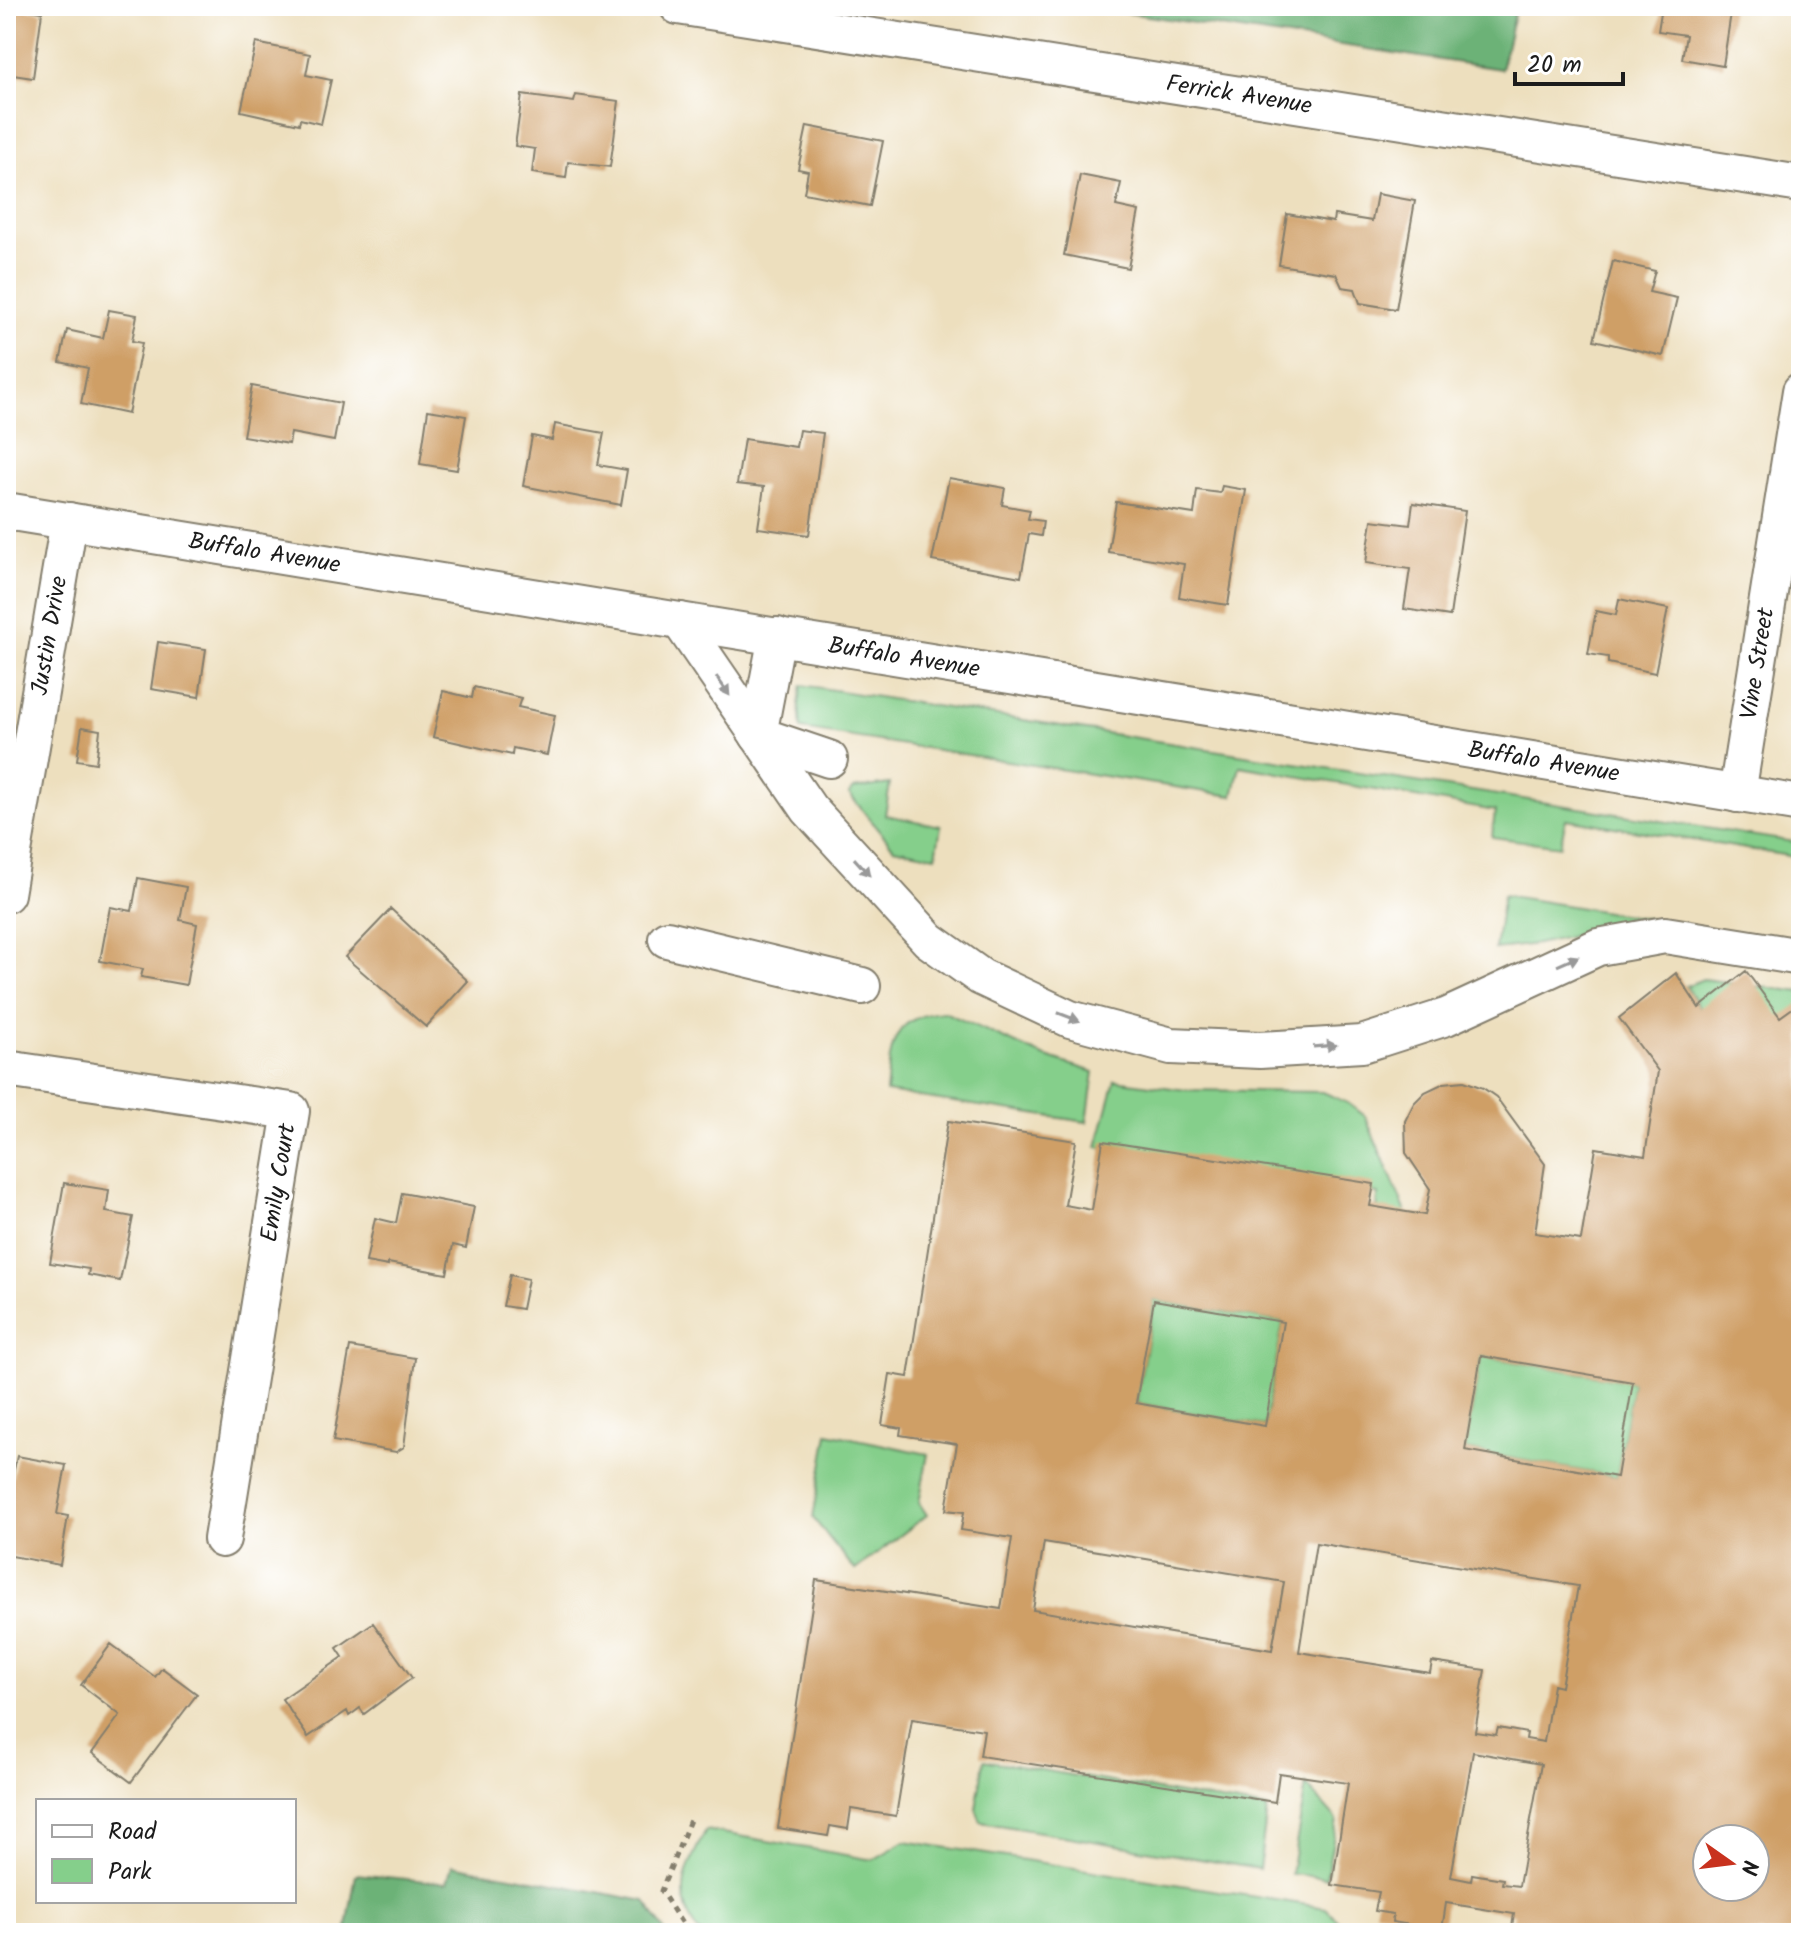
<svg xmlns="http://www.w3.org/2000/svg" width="1807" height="1939" viewBox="0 0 1807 1939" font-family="Kalam,sans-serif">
	<rect width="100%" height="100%" fill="#fff"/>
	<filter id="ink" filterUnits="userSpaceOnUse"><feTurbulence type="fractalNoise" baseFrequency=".0125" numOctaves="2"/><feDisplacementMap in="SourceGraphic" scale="16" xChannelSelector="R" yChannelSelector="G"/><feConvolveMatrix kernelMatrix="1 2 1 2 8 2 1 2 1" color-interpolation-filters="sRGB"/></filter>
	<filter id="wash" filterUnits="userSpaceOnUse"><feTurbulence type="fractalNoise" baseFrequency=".006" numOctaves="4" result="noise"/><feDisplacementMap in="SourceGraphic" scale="32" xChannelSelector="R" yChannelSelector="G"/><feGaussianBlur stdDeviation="1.8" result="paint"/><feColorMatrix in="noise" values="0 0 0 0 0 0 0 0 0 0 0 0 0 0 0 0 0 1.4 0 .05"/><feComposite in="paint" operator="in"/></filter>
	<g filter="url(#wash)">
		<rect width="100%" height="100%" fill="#eddfbe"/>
		<!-- green -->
		<path fill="#85cf8b" stroke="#507654" stroke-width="2" d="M 802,685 L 1801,843 L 1801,858 L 1566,819 L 1560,846 L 1492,837 L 1495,811 L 1240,766 L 1233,796 L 801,729 L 799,704 Z
			M 890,784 L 885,815 L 941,826 L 936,856 L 894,848 L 849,794 L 853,789 Z
			M 1503,895 L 1650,919 L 1537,944 L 1495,949 Z
			M 1703,979 L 1801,992 L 1801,1021 L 1706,1018 L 1686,986 Z
			M 944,1012 L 1043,1056 L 1094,1072 L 1087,1122 L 886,1092 C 891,1046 890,1016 944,1012 Z
			M 1115,1080 L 1186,1090 L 1323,1092 L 1348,1103 L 1365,1116 L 1411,1224 L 1377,1217 L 1378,1194 L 1097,1147 Z
			M 1154,1300 L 1283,1322 L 1265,1426 L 1136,1403 Z
			M 1481,1356 L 1633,1382 L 1617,1477 L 1465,1450 Z
			M 828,1433 L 928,1454 L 919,1503 L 927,1515 L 855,1570 L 813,1518 Z
			M 984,1760 L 1267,1809 L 1259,1869 L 981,1822 L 976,1809 Z
			M 1306,1785 L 1337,1820 L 1326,1878 L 1291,1874 Z
			M 706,1830 L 873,1860 L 905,1841 L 1326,1908 L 1350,1933 L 699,1933 C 671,1896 687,1867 706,1830 Z"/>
		<!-- forest -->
		<path fill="#6cb277" stroke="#44674a" stroke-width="2" d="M 1081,6 L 1516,6 L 1501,69 Z
			M 452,1865 L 645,1901 L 666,1933 L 346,1933 L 356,1874 L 447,1883 Z"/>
		<g id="blocks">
			<!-- building -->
			<path fill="#cf9f66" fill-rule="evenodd" d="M 6,6 L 42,12 L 33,78 L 6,74 Z
				M 1662,6 L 1732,6 L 1723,66 L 1682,59 L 1686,35 L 1658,31 Z
				M 256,43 L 310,54 L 306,75 L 331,80 L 321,124 L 300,119 L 299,124 L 241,111 Z
				M 522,95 L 574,102 L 576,95 L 619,101 L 610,167 L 568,162 L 566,178 L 532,173 L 535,149 L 515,146 Z
				M 807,126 L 883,141 L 870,206 L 804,193 L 808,171 L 798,169 Z
				M 1080,175 L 1121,183 L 1116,206 L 1139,211 L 1128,268 L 1064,255 Z
				M 1377,194 L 1415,201 L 1396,309 L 1360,303 L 1355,289 L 1342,287 L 1336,274 L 1279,265 L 1287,214 L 1333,222 L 1334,215 L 1372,221 Z
				M 1613,261 L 1655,271 L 1649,292 L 1677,298 L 1663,356 L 1594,340 Z
				M 109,310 L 137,315 L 132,341 L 142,343 L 128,414 L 81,404 L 88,368 L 60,362 L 67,330 L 103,338 Z
				M 252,386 L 341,403 L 334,441 L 291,433 L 289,444 L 243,436 Z
				M 428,410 L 466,416 L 457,470 L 420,464 Z
				M 555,424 L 604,433 L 598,465 L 627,470 L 621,505 L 523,486 L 532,436 L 552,440 Z
				M 799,430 L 823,433 L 809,535 L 758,528 L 764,487 L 737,484 L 744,439 L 796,447 Z
				M 949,478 L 1005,488 L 1002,505 L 1030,510 L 1028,519 L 1043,521 L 1041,536 L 1029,534 L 1021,577 L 932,561 Z
				M 1222,486 L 1246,490 L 1228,605 L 1179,597 L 1184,564 L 1108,552 L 1116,502 L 1194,514 L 1197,490 L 1220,493 Z
				M 1413,503 L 1465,511 L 1450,616 L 1404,609 L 1410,569 L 1366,563 L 1372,520 L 1410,525 Z
				M 1619,599 L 1668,609 L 1655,673 L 1608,663 L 1608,657 L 1588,654 L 1596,611 L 1616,615 Z
				M 158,642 L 206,649 L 199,697 L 151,689 Z
				M 474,687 L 521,698 L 518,707 L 555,715 L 547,755 L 513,748 L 512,755 L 433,737 L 443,691 L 472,698 Z
				M 82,727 L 100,730 L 96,763 L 77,760 Z
				M 138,878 L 186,887 L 180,920 L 197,924 L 186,985 L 141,977 L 143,969 L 100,961 L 110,907 L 132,911 Z
				M 391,909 L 468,981 L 426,1027 L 345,957 Z
				M 1746,971 L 1780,1017 L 1801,1002 L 1801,1933 L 1511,1933 L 1514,1914 L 1446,1903 L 1442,1930 L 1392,1922 L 1393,1914 L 1375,1911 L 1379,1892 L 1332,1885 L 1348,1783 L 1279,1773 L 1275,1802 L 980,1756 L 984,1730 L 912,1719 L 896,1816 L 851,1809 L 848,1829 L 830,1826 L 828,1836 L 778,1828 L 816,1580 L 1001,1609 L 1012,1538 L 961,1530 L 964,1512 L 946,1510 L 957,1444 L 900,1435 L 901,1428 L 882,1425 L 890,1374 L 908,1377 L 948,1121 L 1076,1141 L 1065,1205 L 1092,1210 L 1103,1141 L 1374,1184 L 1370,1206 L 1425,1215 L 1430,1189 L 1406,1153 L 1405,1121 L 1414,1103 L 1425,1092 L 1444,1083 L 1464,1081 L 1483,1088 L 1496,1097 L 1545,1164 L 1535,1233 L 1581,1240 L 1596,1148 L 1645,1156 L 1658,1071 L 1619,1018 L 1676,973 L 1699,1008 ZM 1154,1300 L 1283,1322 L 1265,1426 L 1136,1403 ZM 1481,1356 L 1633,1382 L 1617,1477 L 1465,1450 ZM 1044,1542 L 1284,1582 L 1272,1650 L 1033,1610 ZM 1316,1543 L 1578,1586 L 1561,1687 L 1553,1685 L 1544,1742 L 1526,1739 L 1527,1733 L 1498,1728 L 1496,1735 L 1475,1732 L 1485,1670 L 1432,1662 L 1430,1673 L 1299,1652 ZM 1473,1752 L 1541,1764 L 1519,1886 L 1502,1884 L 1503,1879 L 1472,1874 L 1471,1881 L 1451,1877 ZM 1707,1839 L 1755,1839 L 1755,1887 L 1707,1887 Z
				M 64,1183 L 109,1190 L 106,1212 L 133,1217 L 120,1281 L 88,1275 L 89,1269 L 50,1263 Z
				M 402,1193 L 474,1207 L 466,1248 L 453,1245 L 447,1274 L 388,1263 L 388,1266 L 366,1262 L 375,1218 L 396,1223 Z
				M 510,1275 L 528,1279 L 522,1309 L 503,1306 Z
				M 350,1347 L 415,1358 L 404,1447 L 396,1452 L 333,1441 Z
				M 17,1456 L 66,1465 L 57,1514 L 68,1516 L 60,1565 L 6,1555 L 6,1506 Z
				M 373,1623 L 412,1678 L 364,1714 L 360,1708 L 349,1716 L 347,1711 L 308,1737 L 282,1699 L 343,1657 L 337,1648 Z
				M 111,1644 L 155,1677 L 162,1668 L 197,1694 L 131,1782 L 92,1753 L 120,1715 L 81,1685 Z"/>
		</g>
	</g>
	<g filter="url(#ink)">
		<use href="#blocks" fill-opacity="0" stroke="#847e6d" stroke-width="2"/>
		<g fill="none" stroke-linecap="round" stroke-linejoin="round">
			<!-- minor casing -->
			<g stroke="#847e6d" stroke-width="40">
				<g id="minor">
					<path id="s1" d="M 678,6 L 1801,184"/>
					<path id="s2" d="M 6,511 L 1801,804"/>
					<path d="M 680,621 L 809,809 L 929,940 L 981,977 L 1070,1019 L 1171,1046 L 1260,1050 L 1362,1044 L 1446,1017 L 1598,947 L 1665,935 L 1801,957"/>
					<path d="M 777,636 L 758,735 L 829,759"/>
					<path id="s3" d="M 1737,794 L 1801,391"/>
					<path id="s4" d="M 6,894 L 69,521"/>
					<path d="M 667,939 L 862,986"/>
					<path d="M 6,1069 L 291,1111 L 222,1539"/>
				</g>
			</g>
			<!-- path -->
			<path stroke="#847e6d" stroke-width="5" stroke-dasharray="6 6" stroke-linecap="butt" d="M 688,1933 L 661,1891 L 690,1820"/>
			<!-- minor -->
			<use href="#minor" stroke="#fff" stroke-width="36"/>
		</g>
		<!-- one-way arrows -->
		<defs><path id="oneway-solid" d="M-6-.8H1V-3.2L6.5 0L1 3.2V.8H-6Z" transform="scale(2)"/></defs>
		<g fill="#999">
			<use href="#oneway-solid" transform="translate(723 686) rotate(55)"/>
			<use href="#oneway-solid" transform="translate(862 867) rotate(48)"/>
			<use href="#oneway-solid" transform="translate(1568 961) rotate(-24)"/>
			<use href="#oneway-solid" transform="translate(1069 1017) rotate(21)"/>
			<use href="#oneway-solid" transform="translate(1325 1046) rotate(-4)"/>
		</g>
	</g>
	<g text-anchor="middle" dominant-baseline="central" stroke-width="7" stroke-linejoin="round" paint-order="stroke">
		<!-- street labels -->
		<g font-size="24" fill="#1c1c1c" stroke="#fff">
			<text stroke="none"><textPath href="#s1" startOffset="568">Ferrick Avenue</textPath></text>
			<text stroke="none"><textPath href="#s2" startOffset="262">Buffalo Avenue</textPath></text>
			<text stroke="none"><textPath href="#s4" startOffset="262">Justin Drive</textPath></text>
			<text stroke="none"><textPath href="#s2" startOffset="910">Buffalo Avenue</textPath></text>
			<text stroke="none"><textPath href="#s3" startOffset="132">Vine Street</textPath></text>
			<text stroke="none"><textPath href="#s2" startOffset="1558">Buffalo Avenue</textPath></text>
			<text transform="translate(279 1183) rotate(-81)">Emily Court</text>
		</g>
	</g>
	<!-- margin -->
	<rect width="1807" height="1939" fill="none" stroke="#fff" stroke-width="32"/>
	<!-- legend -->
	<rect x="36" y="1799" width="260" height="104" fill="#ffffff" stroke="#a4a4a4" stroke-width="2"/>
	<rect x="52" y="1825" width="40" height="12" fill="#ffffff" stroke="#a4a4a4" stroke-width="2"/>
	<text x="108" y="1839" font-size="24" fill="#1c1c1c">Road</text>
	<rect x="52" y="1859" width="40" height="24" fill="#85cf8b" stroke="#a4a4a4" stroke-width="2"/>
	<text x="108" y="1879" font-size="24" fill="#1c1c1c">Park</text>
	<!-- north arrow -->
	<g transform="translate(1731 1863) rotate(104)"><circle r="38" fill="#ffffff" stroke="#a4a4a4" stroke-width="2"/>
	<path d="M0-6L14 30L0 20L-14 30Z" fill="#c8321e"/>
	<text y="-12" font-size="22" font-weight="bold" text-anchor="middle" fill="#1c1c1c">N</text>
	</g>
	<!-- scale -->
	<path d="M1515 72v12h108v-12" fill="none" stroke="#1c1c1c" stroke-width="4"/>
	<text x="1527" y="72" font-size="24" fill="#1c1c1c" stroke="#ffffff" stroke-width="6" paint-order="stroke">20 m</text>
</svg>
